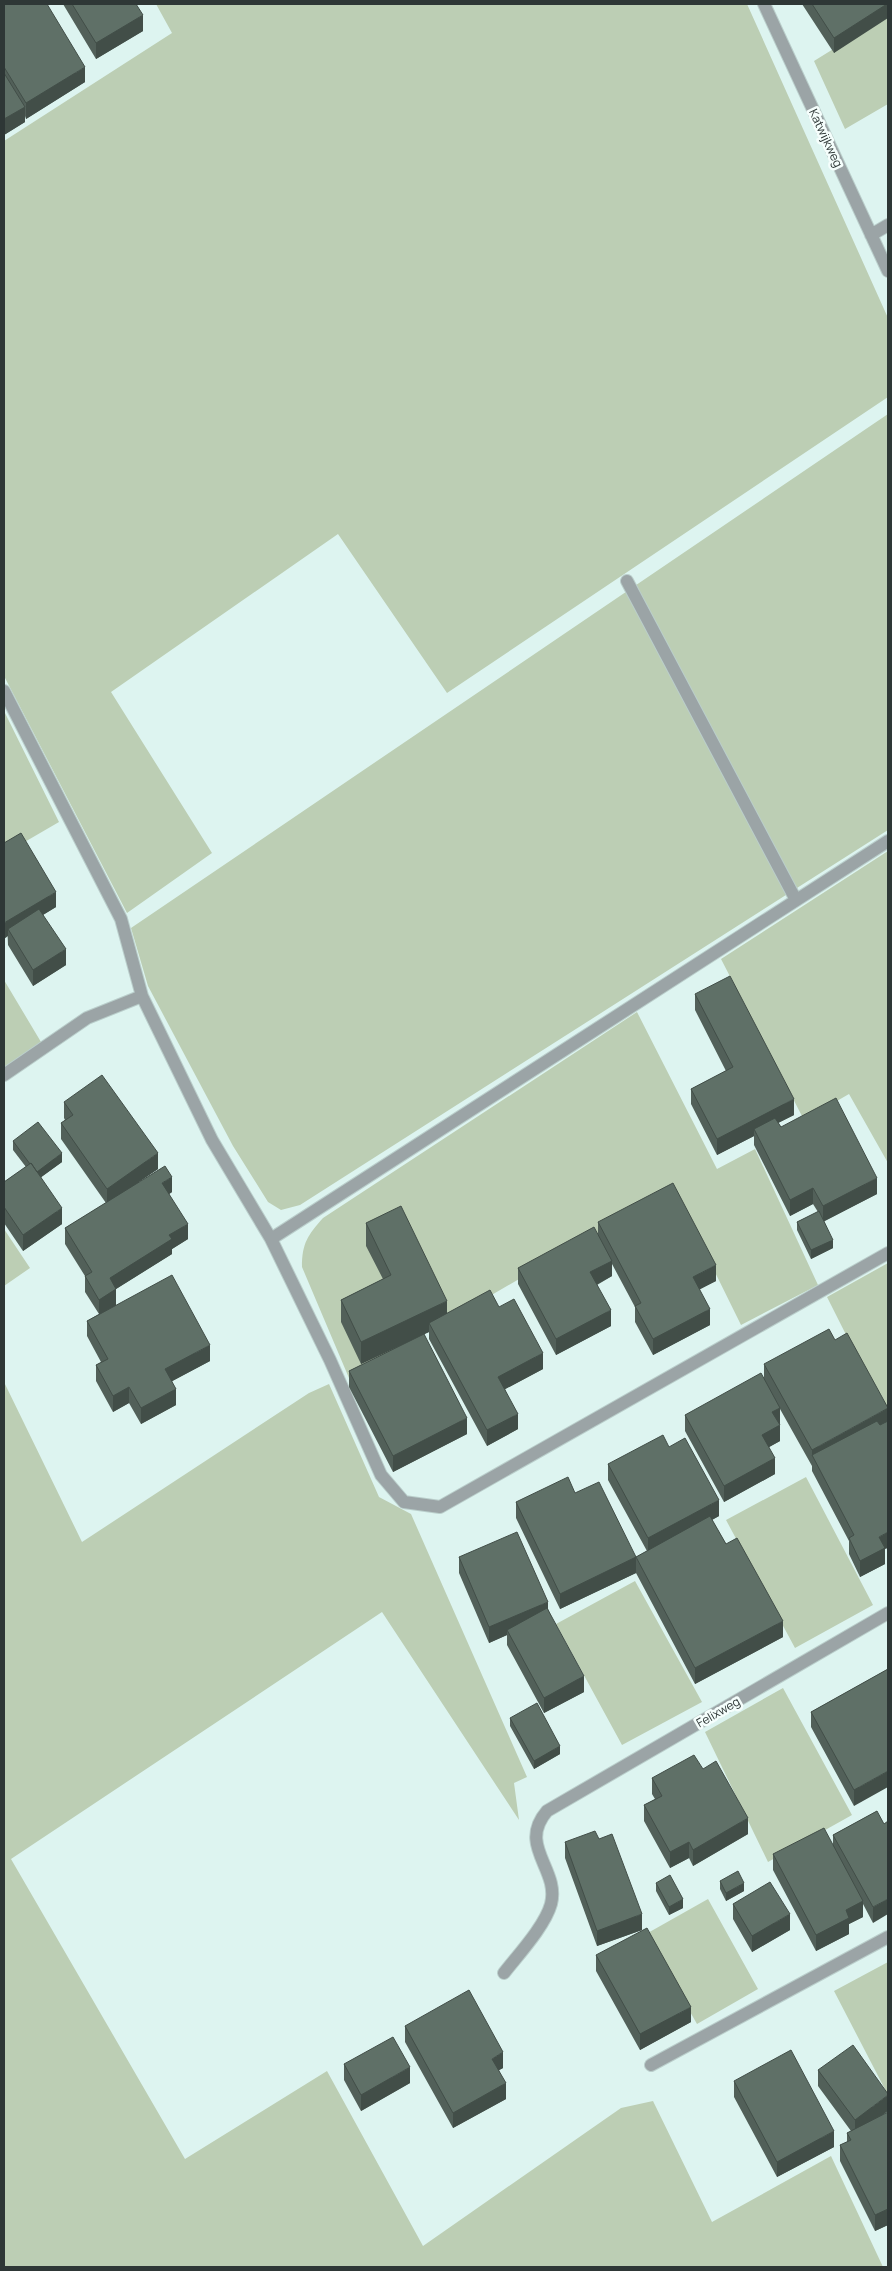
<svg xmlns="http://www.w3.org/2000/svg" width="892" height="2271" viewBox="0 0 892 2271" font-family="Manrope,sans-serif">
	<rect width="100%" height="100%" fill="#ddf4f0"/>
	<!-- green -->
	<path fill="#bcceb4" d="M 156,4 L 747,4 L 888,318 L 888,397 L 447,693 L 338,534 L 111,692 L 212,853 L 127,913 L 4,676 L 4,141 L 172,33 Z
		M 888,15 L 888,104 L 845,129 L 814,61 Z
		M 888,414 L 888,830 L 300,1205 L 281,1210 L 268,1202 L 233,1146 L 148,986 L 131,928 Z
		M 4,711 L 59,822 L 4,854 Z
		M 888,851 L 888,1163 L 849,1094 L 804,1120 L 721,959 Z
		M 4,980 L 41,1042 L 4,1067 Z
		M 637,1012 L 717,1169 L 755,1149 L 818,1285 L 741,1325 L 674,1189 L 349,1378 L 302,1267 C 302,1243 308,1235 323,1218 Z
		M 4,1229 L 30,1268 L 4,1286 Z
		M 888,1263 L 888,1418 L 827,1297 Z
		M 4,1382 L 82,1542 L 309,1393 L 329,1384 L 379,1497 L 411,1514 L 527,1777 L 514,1783 L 519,1820 L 382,1612 L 11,1859 L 185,2159 L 327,2071 L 423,2246 L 621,2108 L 653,2101 L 712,2222 L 831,2156 L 883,2267 L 4,2267 Z
		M 806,1477 L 873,1605 L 795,1648 L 726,1520 Z
		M 635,1581 L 702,1702 L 622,1745 L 556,1624 Z
		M 783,1688 L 852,1815 L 768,1862 L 705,1732 Z
		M 708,1899 L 758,1989 L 697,2024 L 646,1934 Z
		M 888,1962 L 888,2095 L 834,1991 Z"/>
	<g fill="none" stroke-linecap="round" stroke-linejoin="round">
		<!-- minor casing -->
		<g stroke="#bacecb" stroke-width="14">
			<path id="minor" d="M 764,4 L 888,271
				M 871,235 L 888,225
				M 627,581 L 796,900
				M 4,691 L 121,919 L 142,996
				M 4,1075 L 87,1018 L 142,996 L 212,1140 L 271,1239 L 330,1360 L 381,1475 L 404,1502 L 440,1507 L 888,1253
				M 271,1239 L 888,841
				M 504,1973 C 518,1955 545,1926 551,1904 C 560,1869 517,1846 547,1811 L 888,1613
				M 651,2065 L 888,1937"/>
		</g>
		<!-- minor -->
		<use href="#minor" stroke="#9ba4a6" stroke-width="12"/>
	</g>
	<!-- wall -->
	<path fill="#526059" d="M 4,4 L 85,82 L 26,119 L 25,116 L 25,122 L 4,135 Z
		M 63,4 L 136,4 L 143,31 L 96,59 Z
		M 802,4 L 888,4 L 834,53 Z
		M 4,843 L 56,907 L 43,915 L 66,965 L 33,986 L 8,945 Z
		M 695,994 L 794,1115 L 778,1123 L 781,1127 L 877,1194 L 824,1221 L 833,1248 L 811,1259 L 797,1230 L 797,1222 L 818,1212 L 813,1204 L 790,1216 L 754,1145 L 754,1136 L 717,1155 L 691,1104 L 691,1089 L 726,1071 L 695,1010 Z
		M 64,1102 L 158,1169 L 138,1182 L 172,1192 L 169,1194 L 188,1239 L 172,1249 L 172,1254 L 116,1289 L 116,1305 L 210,1361 L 172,1381 L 176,1405 L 141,1424 L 129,1403 L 113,1412 L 96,1381 L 96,1365 L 101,1362 L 87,1336 L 87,1321 L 99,1314 L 85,1292 L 85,1276 L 65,1244 L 65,1228 L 106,1203 L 61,1139 L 61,1123 L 65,1120 L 64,1118 Z
		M 13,1141 L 62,1162 L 41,1177 L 62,1224 L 23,1251 L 4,1223 L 4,1182 L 26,1167 L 13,1150 Z
		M 598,1222 L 716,1281 L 699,1289 L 710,1325 L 653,1355 L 635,1322 L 635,1307 L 612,1264 L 612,1276 L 597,1285 L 611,1326 L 556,1355 L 518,1284 L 518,1268 L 598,1235 Z
		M 366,1223 L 447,1313 L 499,1307 L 543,1369 L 505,1389 L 518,1429 L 487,1446 L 429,1339 L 429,1332 L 424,1334 L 467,1434 L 393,1472 L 349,1387 L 349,1371 L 408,1342 L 361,1364 L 341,1322 L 341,1300 L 383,1279 L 366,1246 Z
		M 764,1364 L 885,1549 L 885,1564 L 860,1577 L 849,1554 L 849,1541 L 812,1471 L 812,1466 L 780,1409 L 780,1424 L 779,1424 L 780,1441 L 769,1447 L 775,1474 L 724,1502 L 685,1431 L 685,1415 L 764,1379 Z
		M 669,1447 L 719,1516 L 712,1520 L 726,1544 L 783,1637 L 695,1684 L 636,1573 L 560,1609 L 516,1518 L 516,1502 L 575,1493 L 636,1557 L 647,1551 L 608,1480 L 608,1464 Z
		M 459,1557 L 548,1609 L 584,1692 L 544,1713 L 507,1645 L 507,1635 L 489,1643 L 459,1573 Z
		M 888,1669 L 854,1806 L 811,1727 L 811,1712 Z
		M 510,1718 L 560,1754 L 534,1769 L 510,1726 Z
		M 703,1769 L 748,1834 L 693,1866 L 689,1858 L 670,1868 L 644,1821 L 644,1805 L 655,1799 L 652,1794 L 652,1778 Z
		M 877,1811 L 873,1923 L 863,1904 L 863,1917 L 849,1924 L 849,1934 L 816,1951 L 773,1870 L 773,1854 L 833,1846 L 833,1835 Z
		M 599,1839 L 642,1930 L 597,1946 L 565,1858 L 565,1842 Z
		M 720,1881 L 744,1891 L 726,1901 L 720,1889 Z
		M 656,1883 L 683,1908 L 669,1915 L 656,1891 Z
		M 733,1904 L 790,1930 L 752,1952 L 733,1919 Z
		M 596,1955 L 691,2022 L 640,2050 L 596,1971 Z
		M 405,2026 L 503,2068 L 499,2070 L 506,2099 L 453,2128 L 405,2042 Z
		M 344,2064 L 410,2083 L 361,2111 L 344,2080 Z
		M 818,2070 L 883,2115 L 888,2112 L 888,2225 L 875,2231 L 840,2161 L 840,2145 L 847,2142 L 847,2133 L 851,2131 L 818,2086 Z
		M 734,2081 L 834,2147 L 777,2177 L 734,2097 Z"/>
	<!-- shaded-wall -->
	<path fill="#424e48" d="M 887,4 L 888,4 L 888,18 L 834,53 L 834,38 Z
		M 143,15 L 143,31 L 96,59 L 96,43 Z
		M 85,67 L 85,82 L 26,119 L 26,103 Z
		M 25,107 L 25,122 L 4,135 L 4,119 Z
		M 56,892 L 56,907 L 11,934 L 8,929 L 8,936 L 4,939 L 4,923 Z
		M 66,949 L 66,965 L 33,986 L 33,970 Z
		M 794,1099 L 794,1115 L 756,1134 L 754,1129 L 754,1136 L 717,1155 L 717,1139 Z
		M 62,1153 L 62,1162 L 36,1181 L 36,1172 Z
		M 158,1153 L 158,1169 L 107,1204 L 107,1189 Z
		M 172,1177 L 172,1192 L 162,1199 L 162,1183 Z
		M 877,1178 L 877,1194 L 823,1222 L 823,1206 Z
		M 813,1188 L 813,1204 L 790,1216 L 790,1200 Z
		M 62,1208 L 62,1224 L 23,1251 L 23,1235 Z
		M 188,1224 L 188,1239 L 172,1249 L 172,1254 L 116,1289 L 116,1305 L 99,1315 L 99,1300 L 110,1278 L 169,1235 Z
		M 833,1240 L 833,1248 L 811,1259 L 811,1250 Z
		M 612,1261 L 612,1276 L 590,1288 L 590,1272 Z
		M 716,1265 L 716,1281 L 693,1293 L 693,1277 Z
		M 447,1301 L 447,1323 L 429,1323 L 429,1332 L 361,1364 L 361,1342 Z
		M 710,1309 L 710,1325 L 653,1355 L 653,1339 Z
		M 611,1310 L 611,1326 L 556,1355 L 556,1339 Z
		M 210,1345 L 210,1361 L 165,1385 L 165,1369 Z
		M 543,1353 L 543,1369 L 498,1393 L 498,1377 Z
		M 129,1387 L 129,1403 L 113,1412 L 113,1396 Z
		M 176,1389 L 176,1405 L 141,1424 L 141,1408 Z
		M 780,1408 L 780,1424 L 772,1428 L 772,1412 Z
		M 888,1408 L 888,1424 L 812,1455 L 812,1466 L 812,1450 Z
		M 518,1414 L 518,1429 L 487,1446 L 487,1430 Z
		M 467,1418 L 467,1434 L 393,1472 L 393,1456 Z
		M 780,1425 L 780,1441 L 762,1451 L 762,1435 Z
		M 775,1458 L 775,1474 L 724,1502 L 724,1486 Z
		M 719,1500 L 719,1516 L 648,1554 L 648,1538 Z
		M 888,1532 L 888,1548 L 885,1549 L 885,1564 L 860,1577 L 860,1561 L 879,1537 Z
		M 636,1557 L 636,1573 L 560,1609 L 560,1594 Z
		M 548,1602 L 548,1618 L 507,1630 L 507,1635 L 489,1643 L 489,1627 Z
		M 783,1621 L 783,1637 L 695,1684 L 695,1668 Z
		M 584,1676 L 584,1692 L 544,1713 L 544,1698 Z
		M 560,1746 L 560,1754 L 534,1769 L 534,1761 Z
		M 888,1771 L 888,1787 L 854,1806 L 854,1790 Z
		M 748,1818 L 748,1834 L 693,1866 L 693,1850 Z
		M 689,1842 L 689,1858 L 670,1868 L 670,1852 Z
		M 744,1883 L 744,1891 L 726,1901 L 726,1893 Z
		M 683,1899 L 683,1908 L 669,1915 L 669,1907 Z
		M 888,1899 L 888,1914 L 873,1923 L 873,1907 Z
		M 863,1901 L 863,1917 L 849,1924 L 849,1934 L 816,1951 L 816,1935 L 846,1910 Z
		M 642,1914 L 642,1930 L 597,1946 L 597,1931 Z
		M 790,1914 L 790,1930 L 752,1952 L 752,1936 Z
		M 691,2007 L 691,2022 L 640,2050 L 640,2034 Z
		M 503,2052 L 503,2068 L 492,2074 L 492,2059 Z
		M 410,2067 L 410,2083 L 361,2111 L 361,2095 Z
		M 506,2083 L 506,2099 L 453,2128 L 453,2113 Z
		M 888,2095 L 888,2111 L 855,2136 L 855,2120 Z
		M 834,2131 L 834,2147 L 777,2177 L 777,2162 Z
		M 888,2209 L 888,2225 L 875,2231 L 875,2215 Z"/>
	<!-- building -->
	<path fill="#5f7067" stroke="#424e48" d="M 4,4 L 47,4 L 85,67 L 26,103 L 4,67 Z
		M 72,4 L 136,4 L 143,15 L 96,43 Z
		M 812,4 L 887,4 L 834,38 Z
		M 4,73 L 25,107 L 4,119 Z
		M 21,833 L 56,892 L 4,923 L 4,843 Z
		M 39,909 L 66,949 L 33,970 L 8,929 Z
		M 730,976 L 794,1099 L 717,1139 L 691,1089 L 733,1067 L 695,994 Z
		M 102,1075 L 158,1153 L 107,1189 L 61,1123 L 73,1115 L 64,1102 Z
		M 836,1098 L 877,1178 L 823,1206 L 813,1188 L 790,1200 L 754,1129 L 775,1118 L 781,1127 Z
		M 38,1122 L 62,1153 L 37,1172 L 31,1163 L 30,1164 L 13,1141 Z
		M 31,1163 L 62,1208 L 23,1235 L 4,1207 L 4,1182 Z
		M 165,1166 L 172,1177 L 162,1183 L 188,1224 L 169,1235 L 172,1239 L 110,1278 L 116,1289 L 99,1300 L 85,1276 L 92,1272 L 65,1228 Z
		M 673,1183 L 716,1265 L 693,1277 L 710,1309 L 653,1339 L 635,1306 L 641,1303 L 598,1222 Z
		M 401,1206 L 447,1301 L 361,1342 L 341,1300 L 391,1275 L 366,1223 Z
		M 819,1211 L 833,1240 L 811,1250 L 797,1222 Z
		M 594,1227 L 612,1261 L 590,1272 L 611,1310 L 556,1339 L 518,1268 Z
		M 172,1275 L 210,1345 L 165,1369 L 176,1389 L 141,1408 L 129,1387 L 113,1396 L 96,1365 L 108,1359 L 87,1321 Z
		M 490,1290 L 499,1307 L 514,1299 L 543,1353 L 498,1377 L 518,1414 L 487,1430 L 429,1323 Z
		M 829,1329 L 835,1340 L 847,1333 L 888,1408 L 812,1450 L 764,1364 Z
		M 424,1334 L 467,1418 L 393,1456 L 349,1371 Z
		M 761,1373 L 780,1408 L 772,1412 L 780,1425 L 762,1435 L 775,1458 L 724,1486 L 685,1415 Z
		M 877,1421 L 880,1425 L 888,1421 L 888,1532 L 879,1537 L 885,1548 L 860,1561 L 849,1538 L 854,1535 L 812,1455 Z
		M 663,1435 L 669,1447 L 685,1438 L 719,1500 L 648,1538 L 608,1464 Z
		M 568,1477 L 575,1493 L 599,1482 L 636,1557 L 710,1516 L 726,1544 L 737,1538 L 783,1621 L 695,1668 L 636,1557 L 560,1594 L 516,1502 Z
		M 517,1532 L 548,1602 L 489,1627 L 459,1557 Z
		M 547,1608 L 584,1676 L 544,1698 L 507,1630 Z
		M 888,1669 L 888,1771 L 854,1790 L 811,1712 Z
		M 537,1703 L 560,1746 L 534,1761 L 510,1718 Z
		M 694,1755 L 703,1769 L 716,1761 L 748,1818 L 693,1850 L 689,1842 L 670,1852 L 644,1805 L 662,1796 L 652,1778 Z
		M 877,1811 L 884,1824 L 888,1821 L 888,1899 L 873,1907 L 833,1835 Z
		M 824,1828 L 863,1901 L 846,1910 L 849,1918 L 816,1935 L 773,1854 Z
		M 595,1831 L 599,1839 L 612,1834 L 642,1914 L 597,1931 L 565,1842 Z
		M 738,1871 L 744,1883 L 726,1893 L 720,1881 Z
		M 670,1875 L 683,1899 L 669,1907 L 656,1883 Z
		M 770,1882 L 790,1914 L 752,1936 L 733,1904 Z
		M 647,1928 L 691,2007 L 640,2034 L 596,1955 Z
		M 469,1990 L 503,2052 L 492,2059 L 506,2083 L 453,2113 L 405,2026 Z
		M 393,2037 L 410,2067 L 361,2095 L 344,2064 Z
		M 853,2045 L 888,2094 L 888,2095 L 855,2120 L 818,2070 Z
		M 791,2050 L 834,2131 L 777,2162 L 734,2081 Z
		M 888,2112 L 888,2209 L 875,2215 L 840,2145 L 851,2140 L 847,2133 Z"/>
	<g text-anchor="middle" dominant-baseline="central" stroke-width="5" stroke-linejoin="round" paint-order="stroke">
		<!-- street labels -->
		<g font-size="12" fill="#2e3736" stroke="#f5fefc">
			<text transform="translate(826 138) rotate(65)">Katwijkweg</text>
			<text transform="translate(718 1712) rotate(-30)">Felixweg</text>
		</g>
	</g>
	<!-- border -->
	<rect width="892" height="2271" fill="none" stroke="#2e3736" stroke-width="10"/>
</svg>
